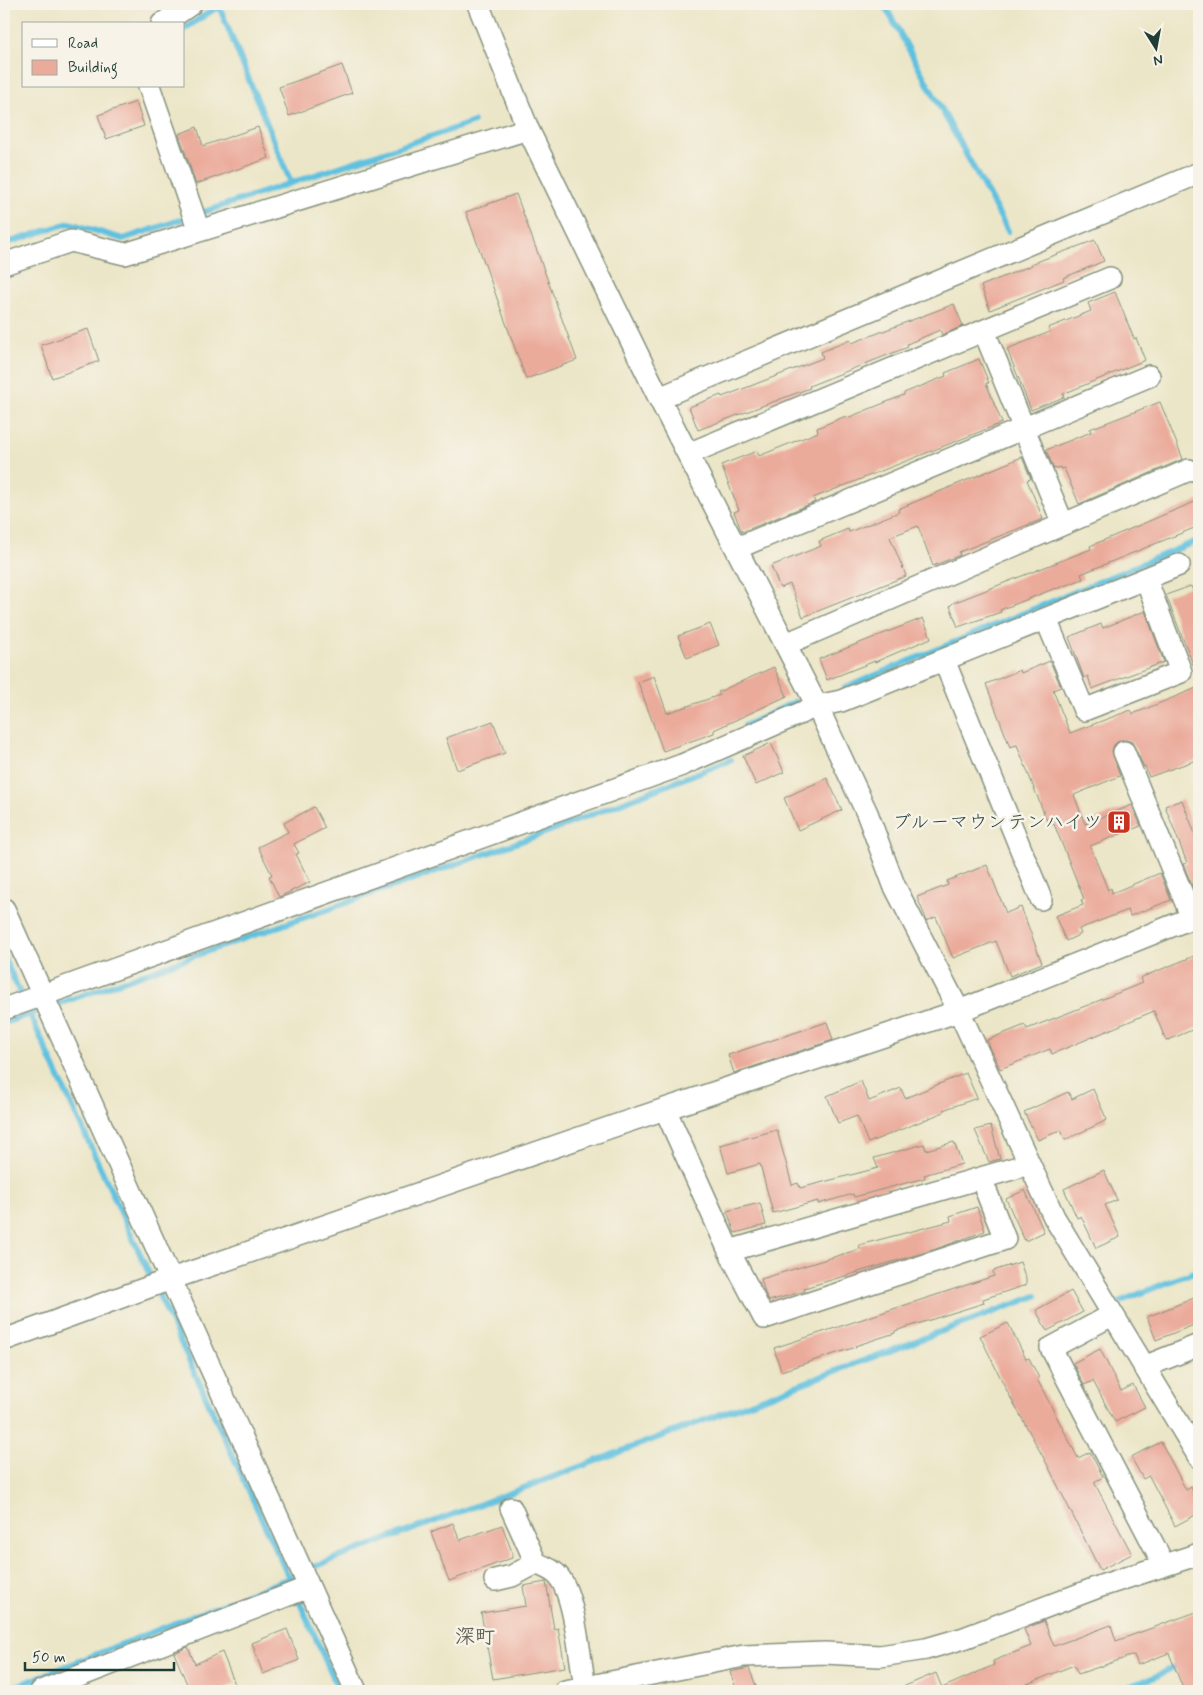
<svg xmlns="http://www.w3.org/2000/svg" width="1203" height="1695" viewBox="0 0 1203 1695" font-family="Mynerve,'Klee One',sans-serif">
	<rect width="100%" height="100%" fill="#f7f3e8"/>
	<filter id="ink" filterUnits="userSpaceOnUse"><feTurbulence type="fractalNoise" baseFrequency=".02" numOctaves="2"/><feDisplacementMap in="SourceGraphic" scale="10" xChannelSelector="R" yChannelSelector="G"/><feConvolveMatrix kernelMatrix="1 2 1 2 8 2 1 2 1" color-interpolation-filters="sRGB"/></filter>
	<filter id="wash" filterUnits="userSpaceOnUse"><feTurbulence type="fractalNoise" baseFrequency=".0096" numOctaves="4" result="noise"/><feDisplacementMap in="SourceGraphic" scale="20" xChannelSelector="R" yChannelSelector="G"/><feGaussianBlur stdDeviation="1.12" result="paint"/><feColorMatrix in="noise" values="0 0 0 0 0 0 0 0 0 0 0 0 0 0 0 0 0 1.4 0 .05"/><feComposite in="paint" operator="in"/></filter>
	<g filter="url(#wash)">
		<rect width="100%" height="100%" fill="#ece6c8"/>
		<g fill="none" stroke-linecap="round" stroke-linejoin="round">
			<!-- stream -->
			<path stroke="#61c1df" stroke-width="6" d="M 884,4 L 1008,231
				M 184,29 L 219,6 L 291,183
				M 4,244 L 69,223 L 123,239 L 474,122
				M 845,688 L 1199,540
				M 745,726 L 795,702
				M 4,958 L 290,1580
				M 4,1023 L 547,832 L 731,760
				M 1121,1301 L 1199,1270
				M 297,1596 L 339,1691
				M 4,1691 L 289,1578 L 318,1565 L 1036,1296
				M 1116,1691 L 1155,1677 L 1181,1663"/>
		</g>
		<g id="blocks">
			<!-- building -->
			<path fill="#ebab9b" d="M 342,65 L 352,93 L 289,116 L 279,87 Z
				M 136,102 L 144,126 L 106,139 L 98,115 Z
				M 197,127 L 203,146 L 258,127 L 269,158 L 196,184 L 179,134 Z
				M 516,194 L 577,360 L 526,379 L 466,212 Z
				M 1095,240 L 1104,261 L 1063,278 L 1064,280 L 990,310 L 981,286 L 1032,265 L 1031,264 Z
				M 1115,292 L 1134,339 L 1136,338 L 1145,360 L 1063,394 L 1064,397 L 1031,410 L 1007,349 L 1050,332 L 1048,328 L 1091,311 L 1088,303 Z
				M 954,304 L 963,326 L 942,335 L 940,330 L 907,344 L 908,347 L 809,386 L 810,388 L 698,430 L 689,407 L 721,395 L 722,397 L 823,358 L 821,352 L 850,340 L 852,343 Z
				M 88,329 L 99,361 L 52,378 L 41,345 Z
				M 979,359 L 989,383 L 986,383 L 1002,423 L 813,498 L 815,502 L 742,532 L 734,512 L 739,510 L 721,465 L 757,451 L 759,456 L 818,432 L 817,428 L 846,416 L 847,418 L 904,395 L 904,393 L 946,376 L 945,373 Z
				M 1160,402 L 1183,459 L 1079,504 L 1064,468 L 1061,469 L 1060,467 L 1054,469 L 1046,450 L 1091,432 L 1090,429 Z
				M 1022,457 L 1031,479 L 1027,480 L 1043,519 L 959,552 L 960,555 L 933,566 L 918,526 L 890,537 L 906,576 L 803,617 L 790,584 L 780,588 L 771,566 L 821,546 L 819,541 L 848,529 L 849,532 L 899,512 L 898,509 Z
				M 1199,500 L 1199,526 L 1081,574 L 1083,579 L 1056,589 L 1056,588 L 1000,610 L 1001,612 L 958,627 L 950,606 L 953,603 L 1091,549 L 1090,546 Z
				M 1191,586 L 1199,607 L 1199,680 L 1166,595 Z
				M 1145,611 L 1164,662 L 1092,689 L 1088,676 L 1084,678 L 1069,637 L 1101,624 L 1103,628 Z
				M 923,618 L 931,638 L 875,662 L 875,661 L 827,680 L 819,659 Z
				M 710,624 L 719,645 L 687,658 L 678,636 Z
				M 1050,661 L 1061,687 L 1053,690 L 1070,733 L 1131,710 L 1133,714 L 1199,687 L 1199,759 L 1149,777 L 1145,766 L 1144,767 L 1132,742 L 1126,740 L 1120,740 L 1114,745 L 1112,751 L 1120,776 L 1074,795 L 1085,824 L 1132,805 L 1141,826 L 1090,846 L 1108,890 L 1111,888 L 1112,893 L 1160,873 L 1171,900 L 1130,916 L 1128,910 L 1079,929 L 1081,934 L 1066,941 L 1055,916 L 1083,905 L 1081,900 L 1084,899 L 1054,824 L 1049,826 L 1017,745 L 1010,747 L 986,684 L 1020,670 L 1021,673 Z
				M 774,667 L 787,696 L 714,730 L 714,733 L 663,751 L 638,682 L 654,676 L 667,713 L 720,695 L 718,692 Z
				M 493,721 L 505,753 L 457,770 L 446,738 Z
				M 771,743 L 784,772 L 756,785 L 743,756 Z
				M 827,778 L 842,810 L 798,830 L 784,798 Z
				M 1182,800 L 1199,844 L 1199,892 L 1198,892 L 1196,889 L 1194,890 L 1183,864 L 1187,863 L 1165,806 Z
				M 314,807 L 325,828 L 294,844 L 299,853 L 296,854 L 310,882 L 279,897 L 269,876 L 272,875 L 258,847 L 288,832 L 284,823 Z
				M 987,865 L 1006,913 L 1021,907 L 1042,963 L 1010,976 L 996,941 L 953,958 L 936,917 L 927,921 L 917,897 L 948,885 L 947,881 Z
				M 1199,954 L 1199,1027 L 1166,1041 L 1154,1011 L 1052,1054 L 1050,1049 L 1000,1069 L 987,1040 L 1025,1025 L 1027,1029 L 1088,1005 L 1142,983 L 1140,978 Z
				M 827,1022 L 833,1040 L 734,1073 L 728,1055 Z
				M 966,1073 L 977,1098 L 943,1110 L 944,1112 L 868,1143 L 857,1116 L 838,1123 L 827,1096 L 861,1081 L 869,1101 L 901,1088 L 905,1098 Z
				M 1093,1089 L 1107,1120 L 1065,1140 L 1061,1130 L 1038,1140 L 1024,1112 L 1068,1092 L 1072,1099 Z
				M 991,1126 L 1000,1159 L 989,1162 L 975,1130 Z
				M 777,1130 L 792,1185 L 798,1183 L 800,1188 L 878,1168 L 874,1158 L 924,1144 L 926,1150 L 954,1142 L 962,1164 L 924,1175 L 925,1178 L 854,1197 L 853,1194 L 818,1204 L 818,1201 L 773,1213 L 760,1164 L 728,1173 L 720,1145 Z
				M 1104,1170 L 1117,1200 L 1105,1205 L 1120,1237 L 1096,1248 L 1081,1216 L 1077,1218 L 1064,1189 Z
				M 1025,1190 L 1044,1232 L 1025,1241 L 1006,1199 Z
				M 760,1203 L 766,1225 L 735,1233 L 727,1211 Z
				M 977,1207 L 985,1231 L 933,1250 L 804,1288 L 805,1291 L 769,1301 L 765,1293 L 761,1279 L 860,1249 L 859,1245 L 951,1221 L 950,1216 Z
				M 1020,1262 L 1026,1279 L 1026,1285 L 983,1299 L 984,1303 L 895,1331 L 895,1333 L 855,1346 L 856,1347 L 781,1371 L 774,1348 L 994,1276 L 993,1271 Z
				M 1071,1291 L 1083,1312 L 1047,1331 L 1036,1310 Z
				M 1199,1296 L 1199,1323 L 1156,1340 L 1147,1317 Z
				M 1008,1323 L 1026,1359 L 1029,1358 L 1039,1378 L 1037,1379 L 1078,1458 L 1090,1452 L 1103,1477 L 1094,1482 L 1132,1554 L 1100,1570 L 1047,1464 L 1008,1393 L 980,1336 Z
				M 1100,1349 L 1121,1391 L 1133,1385 L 1145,1407 L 1115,1422 L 1093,1381 L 1084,1385 L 1073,1363 Z
				M 1161,1442 L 1186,1490 L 1191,1487 L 1199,1503 L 1199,1513 L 1175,1526 L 1149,1476 L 1143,1479 L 1131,1457 Z
				M 453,1523 L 460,1540 L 502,1525 L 512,1552 L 512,1558 L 449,1581 L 431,1532 Z
				M 546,1582 L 554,1629 L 558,1628 L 565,1667 L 493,1679 L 481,1613 L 526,1606 L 523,1586 Z
				M 1199,1611 L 1199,1691 L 1184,1691 L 1169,1653 L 1138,1665 L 1134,1655 L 1078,1674 L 1074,1665 L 1010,1691 L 893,1691 L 936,1673 L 942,1688 L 994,1665 L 993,1661 L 1031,1646 L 1024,1629 L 1044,1621 L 1054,1646 L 1111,1625 L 1116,1641 Z
				M 287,1629 L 299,1660 L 263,1674 L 252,1643 Z
				M 188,1647 L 195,1664 L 222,1652 L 235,1684 L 217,1691 L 190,1691 L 174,1653 Z
				M 749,1668 L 758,1691 L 737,1691 L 730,1672 Z"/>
		</g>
	</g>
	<g filter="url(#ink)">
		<use href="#blocks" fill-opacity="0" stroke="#86927e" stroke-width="1"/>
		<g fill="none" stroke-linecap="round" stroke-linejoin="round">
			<!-- minor casing -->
			<g stroke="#86927e" stroke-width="24">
				<path id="minor" d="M 478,4 L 528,129 L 659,398 L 817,706 L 867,813 L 894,885 L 959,1011 L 1054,1217 L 1199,1457
					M 162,24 L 191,4
					M 149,86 L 199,231
					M 4,264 L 71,241 L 125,254 L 528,129
					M 984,331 L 1063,524
					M 659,398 L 1199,173
					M 688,454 L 1110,278
					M 737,548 L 1149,376
					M 1046,619 L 1084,710 L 1181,672 L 1146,579
					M 786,644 L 1189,470
					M 944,660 L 1041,899
					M 1124,752 L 1192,918
					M 4,909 L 356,1691
					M 4,1009 L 682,765 L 817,706 L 841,701 L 1179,565
					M 665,1109 L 729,1251
					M 981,1178 L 1005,1239 L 764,1318 L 729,1251 L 1029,1164
					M 1112,1315 L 1051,1348 L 1164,1565
					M 4,1340 L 171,1279 L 617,1125 L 959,1011 L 1199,915
					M 1144,1367 L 1199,1345
					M 511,1508 L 536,1563
					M 495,1580 L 512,1576 L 536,1563 C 544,1567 554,1570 559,1577 C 575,1597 580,1660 585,1687
					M 41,1691 L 309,1587
					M 565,1691 L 744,1656 L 825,1653 L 880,1656 L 926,1649 L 964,1638 L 1101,1586 L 1199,1554"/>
			</g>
			<!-- minor -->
			<use href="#minor" stroke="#fff" stroke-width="21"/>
		</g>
	</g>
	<!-- icons -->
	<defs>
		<g id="building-square" transform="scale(1.25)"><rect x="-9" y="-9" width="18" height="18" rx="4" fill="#c8321e" stroke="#f7f3e8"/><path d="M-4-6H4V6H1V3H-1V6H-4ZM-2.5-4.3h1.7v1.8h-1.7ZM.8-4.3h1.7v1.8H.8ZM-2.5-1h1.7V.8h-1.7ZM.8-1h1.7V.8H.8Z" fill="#fff"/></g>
	</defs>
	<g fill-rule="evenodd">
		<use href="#building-square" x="1119" y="822"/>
	</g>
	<g text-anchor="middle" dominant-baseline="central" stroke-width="5" stroke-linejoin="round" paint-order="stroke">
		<!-- poi labels -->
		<g font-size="19" fill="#1f3d34" stroke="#f7f3e8" text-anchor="end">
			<text x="1102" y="822">ブルーマウンテンハイツ</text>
		</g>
		<!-- neighbourhood labels -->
		<g font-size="20" font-weight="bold" fill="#666458" stroke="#f7f3e8">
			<text x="475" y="1637">深町</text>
		</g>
	</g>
	<!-- margin -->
	<rect width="1203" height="1695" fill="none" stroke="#f7f3e8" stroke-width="20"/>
	<!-- legend -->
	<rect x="22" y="22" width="162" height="65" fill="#f7f3e8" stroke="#a1aaa0"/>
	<rect x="32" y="39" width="25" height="8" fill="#ffffff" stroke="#a1aaa0"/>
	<text x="68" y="48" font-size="15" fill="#1f3d34">Road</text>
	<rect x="32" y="60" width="25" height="15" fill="#ebab9b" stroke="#a1aaa0"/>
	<text x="68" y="72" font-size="15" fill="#1f3d34">Building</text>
	<!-- north arrow -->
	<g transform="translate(1156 48) rotate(169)" stroke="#f7f3e8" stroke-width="4" paint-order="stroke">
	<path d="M0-4L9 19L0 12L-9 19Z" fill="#1f3d34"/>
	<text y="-8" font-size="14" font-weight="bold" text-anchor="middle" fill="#1f3d34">N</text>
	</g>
	<!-- scale -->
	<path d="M25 1662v8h149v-8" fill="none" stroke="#1f3d34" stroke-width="2.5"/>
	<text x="32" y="1662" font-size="15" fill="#1f3d34" stroke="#f7f3e8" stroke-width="4" paint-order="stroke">50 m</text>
</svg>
